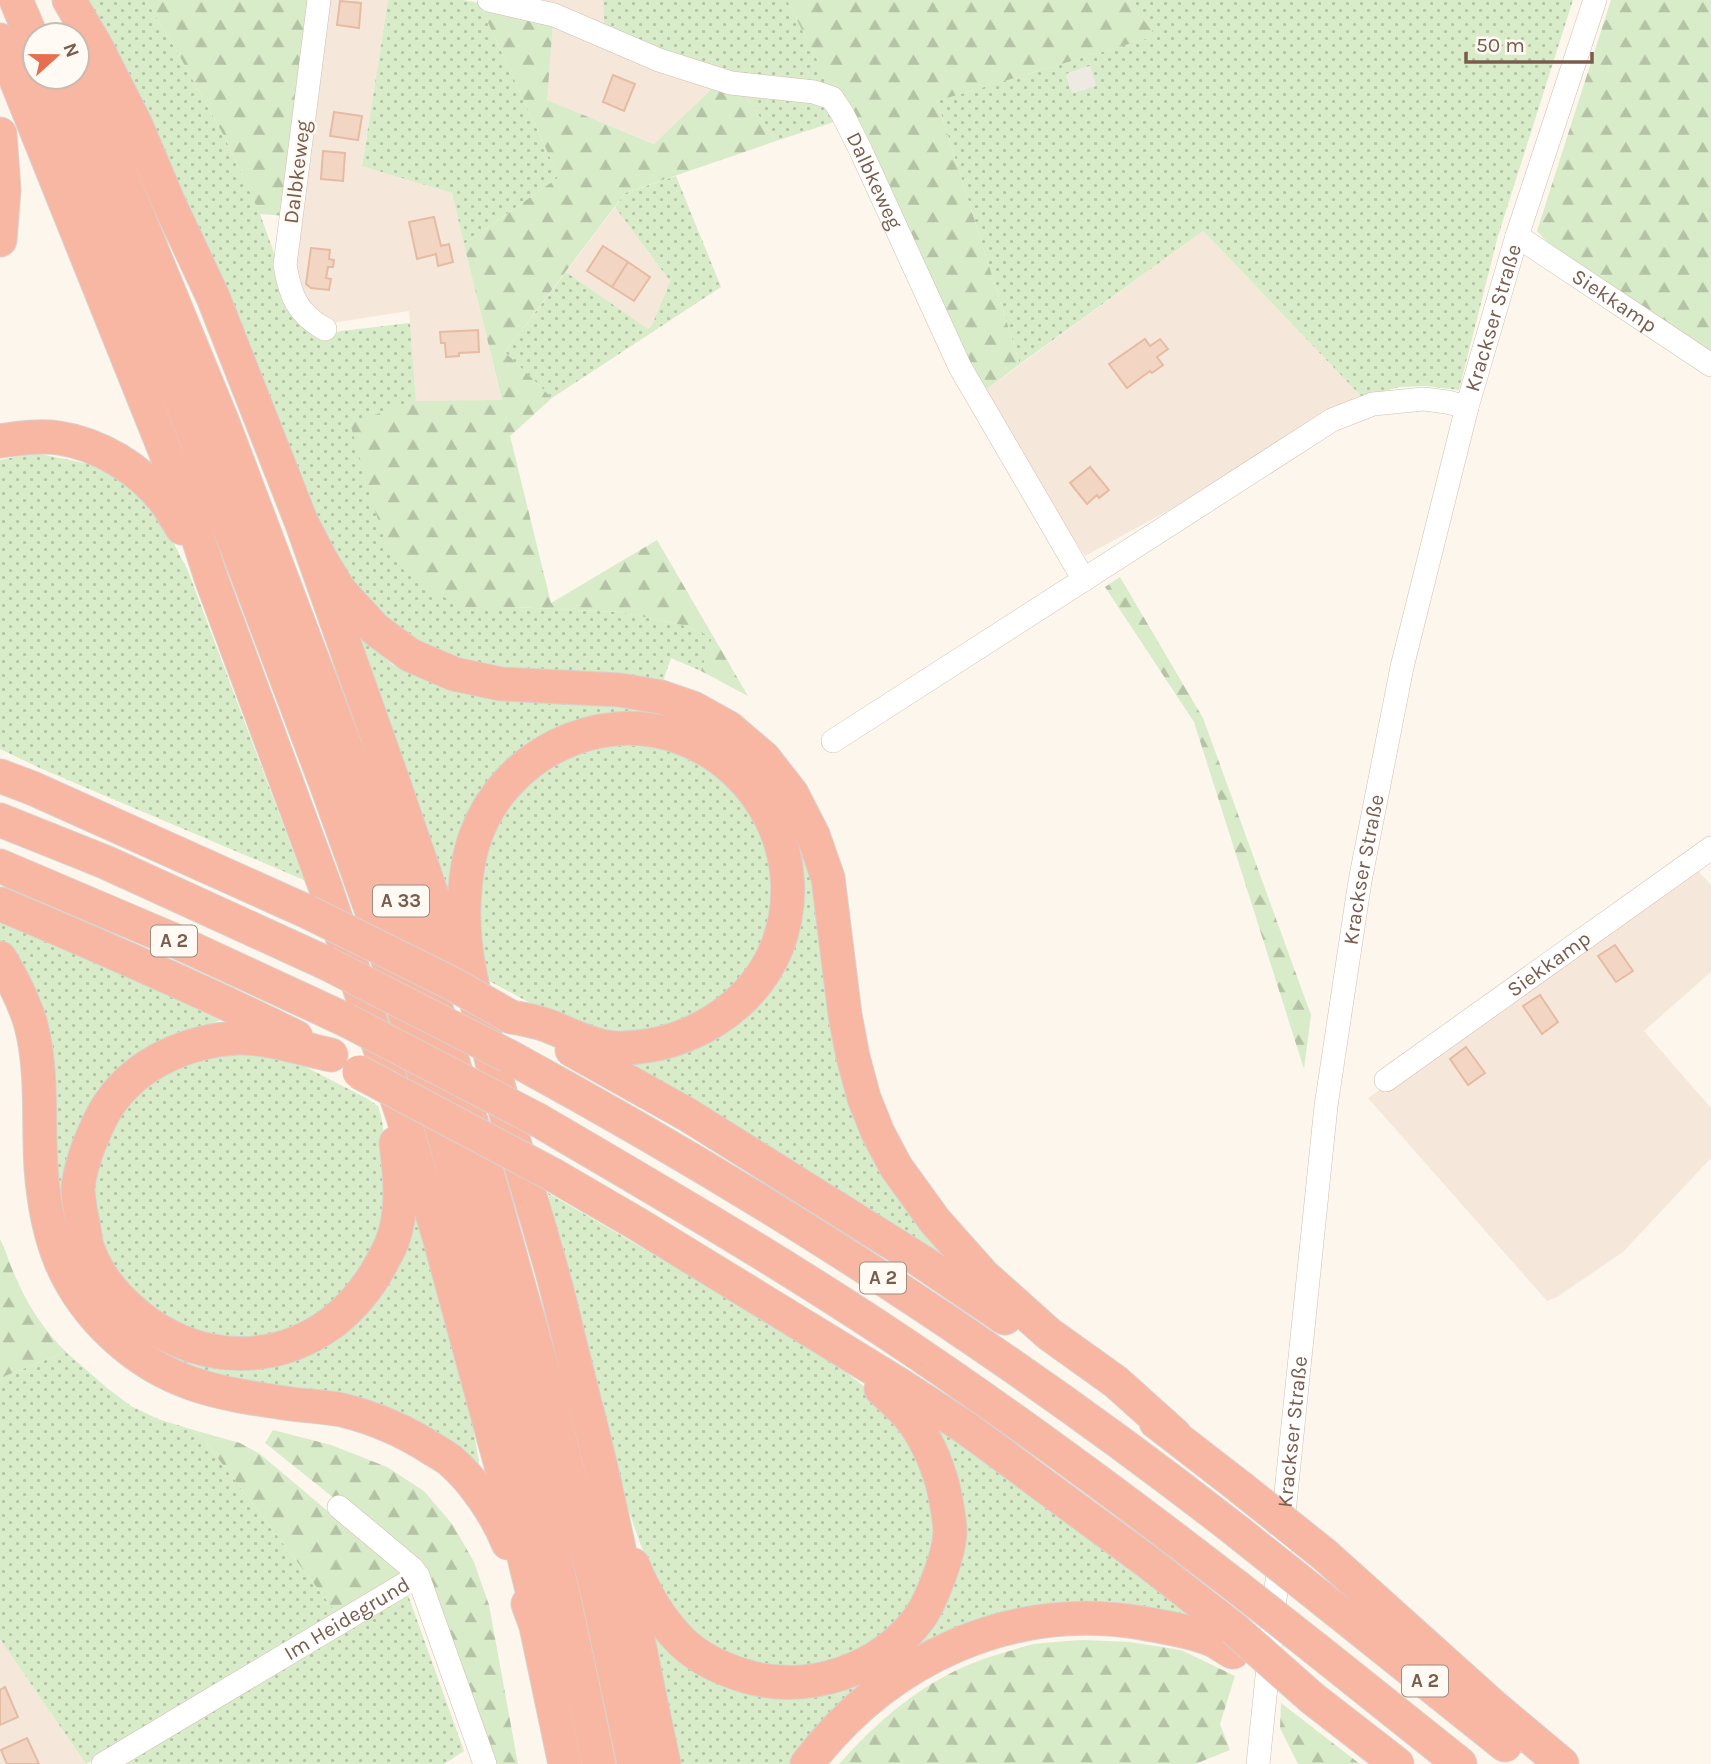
<svg xmlns="http://www.w3.org/2000/svg" width="1711" height="1764" viewBox="0 0 1711 1764" font-family="Karla,sans-serif">
	<defs>
		<pattern id="grass-dots" width="8" height="8" patternUnits="userSpaceOnUse" patternTransform="scale(1.75)"><rect width="8" height="8" fill="#d8ecc9"/><path d="M2 2h.1M6 6h.1" fill="none" stroke="#b4c2a5" stroke-width="1.8" stroke-linecap="round"/></pattern>
		<pattern id="forest-firs" width="22" height="20" patternUnits="userSpaceOnUse" patternTransform="scale(1.75)"><rect width="22" height="20" fill="#d8ecc9"/><path d="M5 1l3.5 6h-7zM16 11l3.5 6h-7z" fill="#b4c2a5"/></pattern>
	</defs>
	<rect width="100%" height="100%" fill="#fdf6ec"/>
	<!-- residential -->
	<path fill="#f5e8da" d="M 326,0 L 388,0 L 362,165 L 452,193 L 502,401 L 416,401 L 409,311 L 325,324 L 315,320 L 292,274 Z
		M 512,0 L 603,0 L 604,29 Z
		M 553,21 L 718,83 L 655,144 L 546,100 Z
		M 615,207 L 670,281 L 653,323 L 647,329 L 566,272 Z
		M 1203,231 L 1362,397 L 1193,497 L 1085,556 L 1027,466 L 983,392 Z
		M 1695,868 L 1711,885 L 1711,972 L 1644,1031 L 1711,1108 L 1711,1158 L 1623,1252 L 1557,1297 L 1547,1301 L 1368,1098 L 1634,913 Z
		M 0,1639 L 86,1764 L 0,1764 Z"/>
	<!-- industrial -->
	<path fill="#efe9e4" d="M 1091,66 L 1096,86 L 1072,93 L 1066,74 Z"/>
	<!-- grass -->
	<path fill="url(#grass-dots)" fill-rule="evenodd" d="M 81,0 L 146,0 L 179,55 L 224,136 L 260,214 L 273,250 L 277,267 L 329,334 L 341,331 L 410,323 L 416,401 L 350,424 L 464,607 L 512,607 L 620,612 L 682,625 L 713,637 L 701,671 L 671,658 L 661,687 L 488,672 L 395,632 L 343,578 Z
		M 388,0 L 463,0 L 479,3 L 559,177 L 464,244 L 452,193 L 362,166 Z
		M 603,0 L 787,0 L 831,87 L 743,78 L 604,29 Z
		M 1128,0 L 1573,0 L 1498,236 L 1459,390 L 1426,386 L 1399,387 L 1362,397 L 1203,231 L 1020,364 L 937,101 L 1155,36 ZM 1090,66 L 1096,86 L 1072,93 L 1066,74 Z
		M 742,91 L 812,96 L 840,120 L 776,141 Z
		M 676,176 L 721,287 L 552,398 L 505,352 L 566,272 L 648,329 L 653,323 L 670,281 L 615,207 L 625,193 Z
		M 35,453 L 89,464 L 131,485 L 161,518 L 188,571 L 304,880 L 42,769 L 0,749 L 0,460 Z
		M 353,630 L 393,665 L 446,687 L 619,702 L 683,713 L 719,734 L 647,718 L 512,763 L 453,918 Z
		M 626,740 L 669,747 L 710,764 L 758,817 L 778,896 L 757,970 L 702,1015 L 638,1032 L 589,1028 L 530,1003 L 482,977 L 477,954 L 480,864 L 495,824 L 519,789 L 548,766 L 592,746 Z
		M 787,813 L 808,867 L 825,943 L 834,1026 L 950,1263 L 621,1059 L 769,985 Z
		M 0,916 L 220,1020 L 203,1028 L 180,1034 L 148,1051 L 100,1090 L 74,1144 L 68,1198 L 74,1240 L 91,1278 L 111,1309 L 136,1333 L 178,1355 L 209,1365 L 261,1365 L 294,1360 L 327,1344 L 359,1319 L 381,1287 L 397,1255 L 408,1223 L 417,1210 C 440,1296 470,1388 481,1477 L 441,1440 L 418,1425 L 388,1413 L 330,1397 L 240,1384 L 181,1368 L 151,1354 L 121,1330 L 97,1305 L 82,1281 L 70,1254 L 59,1228 L 51,1158 L 46,1045 L 39,1014 L 26,980 L 15,961 L 0,943 Z
		M 256,1052 L 304,1066 L 366,1098 L 378,1106 L 382,1120 L 387,1161 L 387,1205 L 376,1248 L 360,1279 L 303,1327 L 233,1344 L 164,1324 L 113,1271 L 94,1226 L 94,1159 L 119,1112 L 142,1086 L 175,1066 L 216,1054 Z
		M 548,1193 L 779,1327 L 826,1357 L 865,1387 L 899,1423 L 921,1458 L 937,1536 L 913,1612 L 876,1643 L 835,1665 L 788,1670 L 740,1662 L 693,1636 L 653,1575 L 640,1543 L 627,1506 L 552,1216 Z
		M 66,1352 L 107,1388 L 131,1406 L 158,1419 L 197,1431 L 338,1615 L 86,1764 L 0,1639 L 0,1378 Z
		M 925,1419 L 1213,1628 L 1032,1611 L 792,1764 L 675,1764 L 644,1614 L 794,1697 L 941,1610 Z
		M 408,1595 L 464,1751 L 444,1764 L 121,1764 Z"/>
	<!-- forest -->
	<path fill="url(#forest-firs)" d="M 146,0 L 310,0 L 286,216 L 260,214 L 224,136 L 179,55 Z
		M 787,0 L 1128,0 L 1156,36 L 937,101 L 1020,364 L 983,392 Z
		M 1611,0 L 1711,0 L 1711,351 L 1549,244 L 1537,231 Z
		M 479,3 L 553,21 L 547,100 L 654,144 L 718,83 L 742,91 L 776,141 L 625,193 L 505,352 L 552,398 L 510,436 L 551,603 L 657,540 L 748,696 L 701,671 L 712,637 L 682,625 L 620,612 L 512,607 L 464,607 L 421,586 L 404,570 L 391,555 L 374,508 L 350,423 L 416,401 L 502,400 L 464,244 L 559,177 Z
		M 1120,577 L 1203,718 L 1311,1015 L 1304,1069 L 1194,722 L 1105,587 Z
		M 0,1239 C 7,1252 10,1267 17,1280 C 29,1308 45,1331 66,1352 L 0,1378 Z
		M 273,1430 L 331,1445 L 387,1467 L 424,1491 L 453,1525 L 474,1562 L 489,1605 L 518,1764 L 496,1764 L 424,1570 L 265,1443 Z
		M 197,1431 L 240,1443 L 260,1454 L 400,1572 L 401,1578 L 338,1615 Z
		M 1083,1640 L 1130,1642 L 1181,1650 L 1235,1676 L 1220,1724 L 1230,1750 L 1195,1764 L 839,1764 C 886,1712 934,1672 1003,1653 C 1013,1650 1024,1646 1034,1644 C 1050,1642 1067,1641 1083,1640 Z
		M 1281,1703 L 1360,1764 L 1298,1764 L 1280,1728 Z"/>
	<!-- building -->
	<path fill="#f3d5c3" stroke="#e6bba3" stroke-width="2" d="M 340,1 L 361,3 L 359,28 L 337,25 Z
		M 613,75 L 635,84 L 624,111 L 603,102 Z
		M 334,112 L 362,116 L 358,140 L 330,136 Z
		M 323,151 L 345,153 L 343,181 L 321,179 Z
		M 434,217 L 441,246 L 449,244 L 453,262 L 438,266 L 436,254 L 417,259 L 409,222 Z
		M 603,246 L 628,262 L 612,287 L 587,271 Z
		M 311,248 L 330,250 L 329,259 L 334,260 L 333,267 L 328,267 L 326,278 L 331,279 L 329,290 L 311,288 L 306,284 Z
		M 628,262 L 650,277 L 634,301 L 612,287 Z
		M 478,330 L 479,352 L 459,353 L 459,356 L 446,357 L 445,343 L 441,343 L 440,332 Z
		M 1145,339 L 1150,346 L 1160,339 L 1168,349 L 1157,357 L 1163,365 L 1152,373 L 1150,371 L 1127,388 L 1109,364 Z
		M 1090,467 L 1109,490 L 1099,498 L 1097,495 L 1087,504 L 1070,483 Z
		M 1615,945 L 1633,971 L 1616,982 L 1598,956 Z
		M 1540,995 L 1558,1022 L 1542,1034 L 1523,1006 Z
		M 1466,1047 L 1485,1073 L 1468,1085 L 1450,1059 Z
		M 5,1687 L 18,1717 L 0,1725 L 0,1690 Z
		M 27,1738 L 39,1764 L 7,1764 L 1,1750 Z"/>
	<g fill="none" stroke-linecap="round" stroke-linejoin="round">
		<!-- minor casing -->
		<g stroke="#d1beb0" stroke-width="24">
			<g id="minor">
				<path d="M 319,0 L 285,265 C 290,295 297,314 325,329"/>
				<path id="s1" d="M 489,0 L 554,15 L 659,60 L 731,83 L 814,92 L 832,98 L 842,113 L 861,151 L 960,367 L 1084,580"/>
				<path id="s2" d="M 1517,236 L 1711,365"/>
				<path d="M 833,741 L 1332,420 L 1373,404 L 1424,399 L 1447,402 L 1467,407"/>
				<path id="s3" d="M 1386,1080 L 1711,848"/>
				<path d="M 339,1507 L 412,1568 L 418,1576 L 485,1764"/>
				<path id="s4" d="M 103,1764 L 418,1576"/>
				<path id="s5" d="M 1258,1764 L 1326,1106 L 1360,881 L 1402,667 L 1467,407 L 1517,236 L 1595,0"/>
			</g>
		</g>
		<!-- highway casing -->
		<g stroke="#dad1cd" stroke-width="35">
			<path id="highway" d="M 16,0 L 35,45
				M 69,0 L 96,46 L 136,125 L 168,201 L 213,297 L 301,521 L 392,778 L 456,965
				M 0,40 L 190,513 L 211,578 L 326,889 L 403,1117 L 440,1240 L 505,1480 L 535,1602 L 536,1626
				M 77,68 L 223,423 L 358,780 L 416,943 L 486,1169 L 545,1379 L 598,1595 L 634,1764
				M 48,77 L 194,433 L 328,789 L 376,923 L 444,1136 L 494,1313 L 533,1464 L 563,1594 L 599,1764
				M 0,134 L 4,190 L 0,240
				M 0,441 C 19,438 40,435 59,438 C 99,444 140,469 164,500 C 171,509 176,519 182,528
				M 301,521 L 320,558 L 340,591 L 375,629 L 410,655 L 454,674 L 501,684 L 620,690 L 661,697 L 693,708 L 729,728 L 764,758 L 792,794 L 813,835 L 828,878 L 845,1015 L 853,1057 L 864,1098 L 878,1133 L 896,1167 L 935,1221 L 983,1275 L 1049,1334 L 1116,1382 L 1175,1435
				M 0,776 L 32,788 L 308,912
				M 0,820 L 105,862 L 326,963
				M 0,866 L 169,938 L 346,1020
				M 0,904 C 100,946 199,989 296,1037
				M 0,958 C 13,980 24,1001 31,1025 C 43,1072 38,1120 41,1168 C 46,1237 63,1289 115,1337 C 167,1385 217,1393 284,1403 C 303,1406 323,1406 342,1410 C 375,1418 405,1431 434,1450 C 439,1453 446,1457 451,1461 C 474,1481 497,1515 508,1543
				M 511,1017 C 523,1019 535,1021 546,1025 C 570,1034 596,1049 622,1048 C 687,1047 752,1009 777,947 C 810,862 764,767 679,737 C 598,708 505,755 476,835 C 468,856 465,883 464,905 C 462,956 477,1005 490,1054 C 508,1126 531,1197 551,1268 C 560,1300 567,1332 575,1363 C 585,1404 596,1444 605,1485 C 626,1577 644,1671 664,1764
				M 572,1050 L 688,1115 L 921,1261 L 1005,1318
				M 331,1055 C 304,1049 266,1037 238,1038 C 190,1040 138,1062 110,1103 C 101,1115 95,1131 89,1145 C 84,1159 78,1177 78,1191 C 79,1203 81,1216 84,1228 C 85,1236 86,1246 90,1254 C 101,1282 122,1304 146,1322 C 204,1363 275,1365 333,1322 C 353,1306 368,1288 380,1266 C 384,1258 389,1250 392,1242 C 404,1211 400,1175 396,1143
				M 508,1056 C 764,1195 1009,1353 1238,1532
				M 538,1120 C 654,1188 771,1256 883,1330 C 1004,1410 1121,1497 1236,1586
				M 555,1176 L 639,1225 L 900,1385 L 966,1428 L 1149,1563 L 1234,1629
				M 1156,1422 L 1240,1487
				M 1325,1555 L 1493,1706 L 1562,1764
				M 633,1565 C 644,1592 660,1620 681,1641 C 698,1658 722,1669 745,1676 C 809,1695 881,1670 920,1617 C 929,1604 935,1588 940,1574 C 945,1561 949,1546 950,1533 C 950,1517 946,1501 943,1486 C 936,1461 924,1434 908,1415 C 900,1406 890,1397 881,1389
				M 1321,1598 L 1505,1745
				M 528,1604 L 536,1626 L 565,1764
				M 1316,1649 L 1460,1764
				M 1312,1698 L 1397,1764
				M 807,1764 C 887,1659 1010,1601 1142,1623 C 1163,1627 1190,1631 1210,1639 C 1218,1642 1225,1648 1233,1652"/>
		</g>
		<!-- minor -->
		<use href="#minor" stroke="#fff" stroke-width="23"/>
		<!-- highway -->
		<use href="#highway" stroke="#f7b7a3" stroke-width="33"/>
		<!-- highway-bridge casing -->
		<g stroke="#dad1cd" stroke-width="35" stroke-linecap="butt">
			<path id="highway-bridge" d="M 308,912 L 451,983 L 511,1017
				M 326,963 L 508,1056
				M 346,1020 L 538,1120
				M 359,1072 L 555,1176
				M 1240,1487 L 1325,1555
				M 1238,1532 L 1321,1598
				M 1236,1586 L 1316,1649
				M 1234,1629 L 1312,1698"/>
		</g>
		<!-- highway-bridge -->
		<use href="#highway-bridge" stroke="#f7b7a3" stroke-width="33"/>
	</g>
	<g text-anchor="middle" dominant-baseline="central" stroke-width="5" stroke-linejoin="round" paint-order="stroke">
		<!-- shield labels -->
		<g fill="#fffaf3" stroke="#a28b7f" stroke-width="2">
			<rect x="373" y="885.5" width="56" height="31" rx="5"/>
			<rect x="151" y="925.5" width="46" height="31" rx="5"/>
			<rect x="860" y="1262.5" width="46" height="31" rx="5"/>
			<rect x="1402" y="1665.5" width="46" height="31" rx="5"/>
		</g>
		<g font-size="19" font-weight="bold" fill="#7a5c4d">
			<text x="401" y="901">A 33</text>
			<text x="174" y="941">A 2</text>
			<text x="883" y="1278">A 2</text>
			<text x="1425" y="1681">A 2</text>
		</g>
		<!-- street labels -->
		<g font-size="21" fill="#7a5c4d" stroke="#fffaf3">
			<text transform="translate(297 172) rotate(-83)">Dalbkeweg</text>
			<text stroke="none"><textPath href="#s1" startOffset="452">Dalbkeweg</textPath></text>
			<text stroke="none"><textPath href="#s2" startOffset="117">Siekkamp</textPath></text>
			<text stroke="none"><textPath href="#s5" startOffset="1468">Krackser Straße</textPath></text>
			<text stroke="none"><textPath href="#s5" startOffset="901">Krackser Straße</textPath></text>
			<text stroke="none"><textPath href="#s3" startOffset="200">Siekkamp</textPath></text>
			<text stroke="none"><textPath href="#s5" startOffset="334">Krackser Straße</textPath></text>
			<text stroke="none"><textPath href="#s4" startOffset="284">Im Heidegrund</textPath></text>
		</g>
	</g>
	<!-- north arrow -->
	<g transform="translate(56 56) rotate(69)"><circle r="33" fill="#fffaf3" stroke="#cabbb1" stroke-width="2"/>
	<path d="M0-5L12 26L0 18L-12 26Z" fill="#e76f51"/>
	<text y="-10" font-size="19" font-weight="bold" text-anchor="middle" fill="#7a5c4d">N</text>
	</g>
	<!-- scale -->
	<path d="M1466 52v10h126v-10" fill="none" stroke="#7a5c4d" stroke-width="3.5"/>
	<text x="1476" y="52" font-size="21" fill="#7a5c4d" stroke="#fffaf3" stroke-width="5" paint-order="stroke">50 m</text>
</svg>
